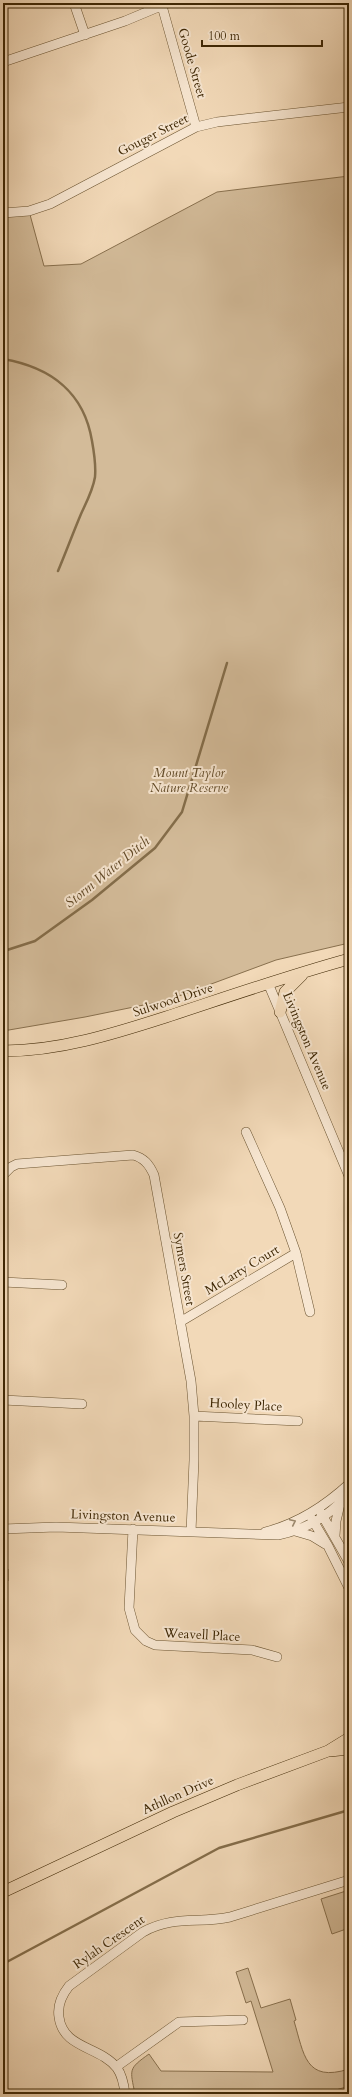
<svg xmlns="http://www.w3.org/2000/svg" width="352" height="2097" viewBox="0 0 352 2097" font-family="Cardo,serif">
	<rect width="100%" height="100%" fill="#f2d9b8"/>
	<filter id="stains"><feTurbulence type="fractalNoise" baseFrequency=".005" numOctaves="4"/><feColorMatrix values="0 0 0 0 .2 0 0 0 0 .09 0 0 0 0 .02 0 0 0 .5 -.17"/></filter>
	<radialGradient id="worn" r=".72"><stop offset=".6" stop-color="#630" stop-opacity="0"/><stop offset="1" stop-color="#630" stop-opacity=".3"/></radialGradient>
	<!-- green -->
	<path fill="#d3bb99" stroke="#88704e" d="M 349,176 L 349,943 L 276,960 L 168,1000 L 85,1017 L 3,1031 L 3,213 L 29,211 L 44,266 L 81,264 L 217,192 Z
		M 3,1568 L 8,1569 L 8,1581 L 3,1583 Z
		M 346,1891 L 349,1901 L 349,1928 L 332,1934 L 321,1899 Z
		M 248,1968 L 261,2008 L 290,1999 L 296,2020 L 294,2021 C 304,2054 305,2083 349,2069 L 349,2086 L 323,2094 L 135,2094 C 130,2069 128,2069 149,2054 L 161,2071 L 273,2072 L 251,2001 L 246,2003 L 236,1972 Z"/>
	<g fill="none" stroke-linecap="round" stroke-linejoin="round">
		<!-- stream -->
		<path stroke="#846d4a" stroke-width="2.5" d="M 3,359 C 50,367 84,392 92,441 C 94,452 96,466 95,477 C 93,490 86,503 81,514 C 73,533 66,552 58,571
			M 4,951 L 35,941 L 92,900 L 155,848 L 182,812 L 227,663
			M 3,1964 L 219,1848 L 349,1810"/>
		<!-- minor casing -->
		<g stroke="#6a5330" stroke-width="10">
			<path id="minor" d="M 74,3 L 85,35
				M 162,6 L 196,127
				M 3,62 L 125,21 L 168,3
				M 3,213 L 29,211 L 50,204 L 196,127 L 217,122 L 349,107
				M 268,983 L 349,1176
				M 246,1132 L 280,1208 L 296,1253
				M 3,1175 L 11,1167 L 17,1164 L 133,1155 C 144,1158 149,1164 154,1175 L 191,1381 L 194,1416 L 194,1460 L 191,1532
				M 3,1282 L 62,1285
				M 180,1322 L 296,1253 L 310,1312
				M 3,1400 L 82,1404
				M 194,1416 L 298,1421
				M 321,1513 L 349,1562
				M 312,1519 L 328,1546 L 349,1588
				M 3,1529 L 56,1527 L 278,1535 C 307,1529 330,1516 349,1493
				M 133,1529 L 129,1608 L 135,1630 L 146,1641 L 155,1645 L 252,1650 L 277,1657
				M 295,1531 L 312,1536 L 325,1544
				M 265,1532 C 297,1524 325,1506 349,1484
				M 335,1536 L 336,1521 L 340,1504
				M 116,2067 L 179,2022 L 243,2020
				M 125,2094 C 124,2085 122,2075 117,2068 C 100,2046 63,2049 59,2017 C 57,2005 62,1995 69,1986 L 143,1932 C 174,1915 198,1924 230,1917 L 349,1880"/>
		</g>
		<!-- major casing -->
		<g stroke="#3d2603" stroke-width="12">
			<path id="major" d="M 280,1012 L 285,992 L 302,975
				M 3,1051 C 59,1051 113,1034 166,1017 C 227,997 287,976 349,959
				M 330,1751 L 349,1749
				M 3,1892 L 173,1812 L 237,1785 L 328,1751 L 349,1738"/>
		</g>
		<!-- minor -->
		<use href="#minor" stroke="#f7e6d1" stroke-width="9"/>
		<!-- major -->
		<use href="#major" stroke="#f2d9b8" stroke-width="11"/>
	</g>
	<!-- one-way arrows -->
	<defs><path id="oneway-chevron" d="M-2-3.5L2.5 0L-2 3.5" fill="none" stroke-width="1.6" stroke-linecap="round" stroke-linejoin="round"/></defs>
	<use stroke="#9a866a" href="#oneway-chevron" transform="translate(293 1522) rotate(-25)"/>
	<g text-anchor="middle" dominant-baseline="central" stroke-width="4" stroke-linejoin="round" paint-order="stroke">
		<!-- street labels -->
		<g font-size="13" fill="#3d2603" stroke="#f7e6d1">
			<text transform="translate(192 63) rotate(74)">Goode Street</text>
			<text transform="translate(153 135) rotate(-27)">Gouger Street</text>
			<text transform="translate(173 1000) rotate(-18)">Sulwood Drive</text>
			<text transform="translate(307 1041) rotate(67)">Livingston Avenue</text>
			<text transform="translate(184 1269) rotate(80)">Symers Street</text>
			<text transform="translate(242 1270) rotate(-31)">McLarty Court</text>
			<text transform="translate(246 1405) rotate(3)">Hooley Place</text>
			<text transform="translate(123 1516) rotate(2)">Livingston Avenue</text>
			<text transform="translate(202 1635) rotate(3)">Weavell Place</text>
			<text transform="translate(178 1795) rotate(-24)">Athllon Drive</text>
			<text transform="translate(109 1942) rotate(-35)">Rylah Crescent</text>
		</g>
		<!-- park labels -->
		<g font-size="13" font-style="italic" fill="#624b28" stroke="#f7e6d1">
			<text x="189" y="773">Mount Taylor<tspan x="189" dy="15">Nature Reserve</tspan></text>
		</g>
		<!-- water labels -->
		<g font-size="14" font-style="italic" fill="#614927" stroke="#f7e6d1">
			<text transform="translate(107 872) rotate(-39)">Storm Water Ditch</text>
		</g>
	</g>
	<!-- margin -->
	<rect width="352" height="2097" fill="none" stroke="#f2d9b8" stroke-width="16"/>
	<rect x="4" y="4" width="344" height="2089" fill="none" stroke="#3d2603" stroke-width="2"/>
	<rect x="8" y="8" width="336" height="2081" fill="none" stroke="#3d2603"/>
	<!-- scale -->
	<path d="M202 40v6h120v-6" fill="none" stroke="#3d2603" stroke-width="2"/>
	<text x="208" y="40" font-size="12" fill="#3d2603" stroke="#f7e6d1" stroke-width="3" paint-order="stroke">100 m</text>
	<rect width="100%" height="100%" filter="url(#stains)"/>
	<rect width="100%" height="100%" fill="url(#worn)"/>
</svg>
